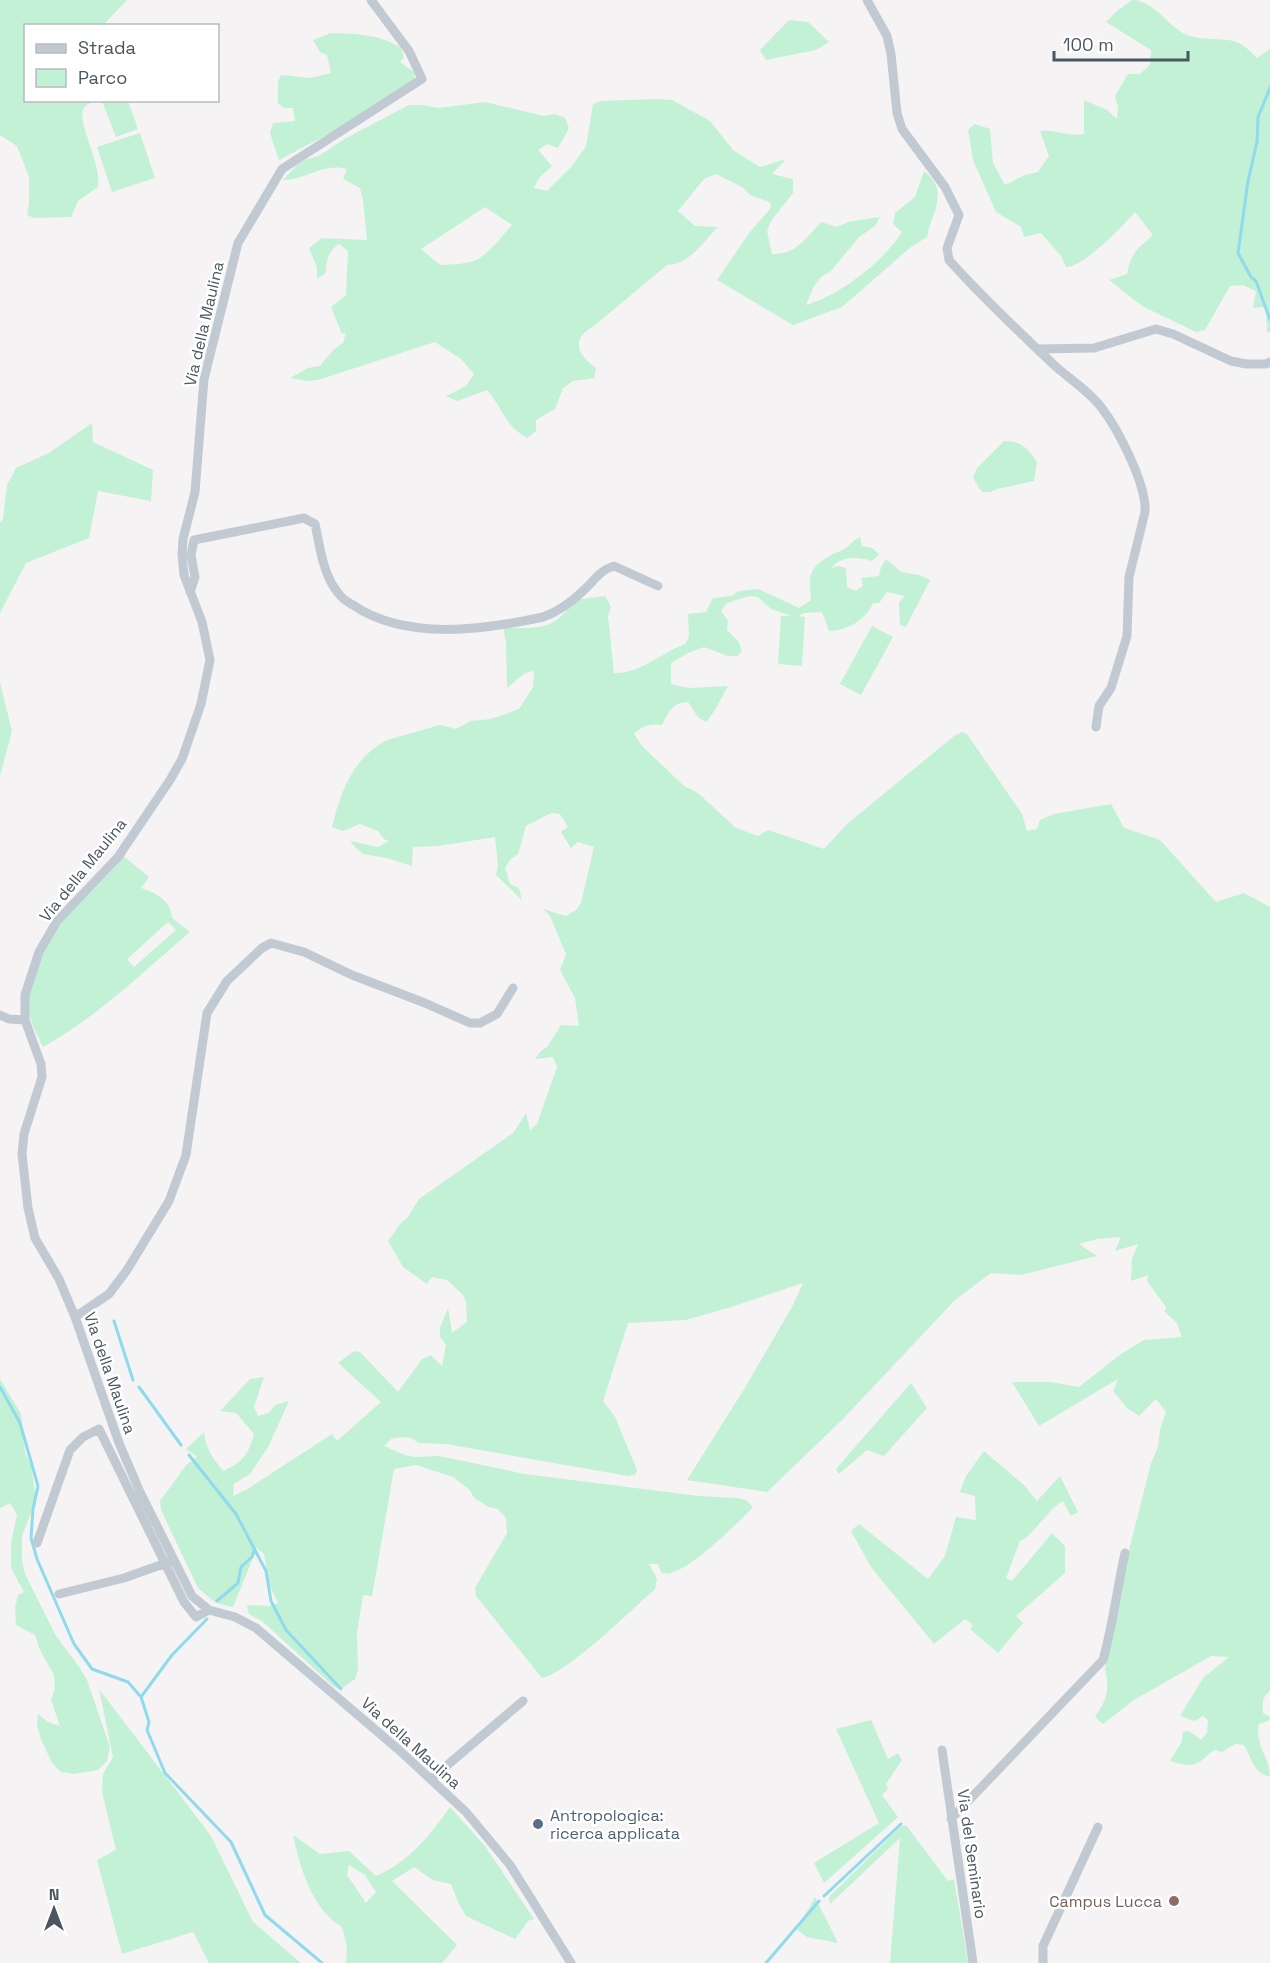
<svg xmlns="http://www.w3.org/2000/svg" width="1270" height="1963" viewBox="0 0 1270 1963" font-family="'Space Grotesk',sans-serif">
	<rect width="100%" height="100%" fill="#f5f3f3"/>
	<!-- green -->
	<path fill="#c3f1d5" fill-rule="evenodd" d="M 0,0 L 127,0 L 103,25 L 26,26 L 26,100 L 93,101 C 90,103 84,106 83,110 C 78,125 102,165 98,187 L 78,201 L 71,217 L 34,218 L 27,215 L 29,204 L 29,177 L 17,146 L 0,135 Z
		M 1132,0 C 1154,0 1168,27 1187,35 C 1202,41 1227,37 1239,43 C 1245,46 1252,53 1257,58 L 1270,49 L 1270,333 L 1267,332 L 1266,307 L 1253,308 L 1256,291 L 1243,285 L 1230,286 L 1205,330 L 1196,332 L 1142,306 L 1109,280 L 1127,274 C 1131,253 1137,249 1153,235 L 1135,212 C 1123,226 1084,267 1066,267 L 1061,256 L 1041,233 L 1024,237 L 1021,227 L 996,212 L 973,160 L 968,130 L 975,124 L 990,129 L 993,163 L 1005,185 L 1025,175 L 1038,172 L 1049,156 L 1040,131 C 1056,129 1068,137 1084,134 L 1084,100 L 1107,110 L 1117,119 L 1118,108 L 1115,96 L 1128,74 L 1140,74 L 1150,65 L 1151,50 L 1106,22 L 1117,11 Z
		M 789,20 L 808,22 L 829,42 L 816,50 L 766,60 L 760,50 Z
		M 331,33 C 356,34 380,34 401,48 L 404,58 L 400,62 L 414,72 L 415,80 L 406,93 L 279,160 L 270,133 L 273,123 L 295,121 L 293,108 L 284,108 L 278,103 L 278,82 L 281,75 L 310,78 L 331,73 L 327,55 L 320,52 L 313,40 Z
		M 657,99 L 672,100 L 710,121 L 733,150 L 760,167 L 786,159 L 772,174 L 793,179 L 793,193 L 771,221 L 767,231 L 772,254 C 796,255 806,238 821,222 L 837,227 L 848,222 L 880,217 L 875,226 L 859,237 L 831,271 L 821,277 L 814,286 L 806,305 C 840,295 883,262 902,232 L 893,224 L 895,213 L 915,197 L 924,171 C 951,191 931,213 927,237 L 911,247 L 842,307 L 793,325 L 717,280 L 750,232 L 771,208 L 770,202 L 750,195 L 742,187 L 716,174 L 704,179 L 678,211 L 695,226 L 718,227 C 703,242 690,264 667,265 L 594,326 C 570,339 577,354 596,368 L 594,378 L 573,381 L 563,388 L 555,409 L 536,420 L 536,431 L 527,438 C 504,425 503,408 487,390 L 457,401 L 446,396 L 466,386 L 474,374 L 461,359 L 435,342 L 318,380 L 307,381 L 290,378 L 308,368 L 320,366 L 334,349 L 343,343 L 346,333 L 342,334 L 331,307 L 346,295 L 348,251 L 339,244 C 328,252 326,260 326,273 L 317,279 L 317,268 L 309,248 L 322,238 L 367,240 L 363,200 L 360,188 L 343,179 L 347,169 C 324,162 305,180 283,180 L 297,165 L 307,159 L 319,156 L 346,138 L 409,105 L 421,105 L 439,108 L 485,102 L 544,116 L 555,114 L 565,118 L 569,128 L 558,148 L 547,144 L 538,150 L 552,166 L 539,178 L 534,188 L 547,191 L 572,166 L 586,146 L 593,104 L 601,101 ZM 485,207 L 512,225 C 502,236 491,251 478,259 C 467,265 451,264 440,265 L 421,249 Z
		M 102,101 L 128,101 L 138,129 L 116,137 Z
		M 140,133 L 155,178 L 112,192 L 97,147 Z
		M 92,423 L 93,442 L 153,470 L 151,501 L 98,491 L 89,538 L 26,563 L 0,613 L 0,523 L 3,519 L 7,485 L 16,468 L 49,453 Z
		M 1004,441 C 1021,441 1028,448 1037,462 L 1034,481 L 997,489 L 990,492 L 982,492 L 973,478 L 977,468 Z
		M 860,537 L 862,546 L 872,548 L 879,554 L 872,561 C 858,557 841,555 831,569 L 837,566 L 846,568 L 847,587 L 855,591 L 863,586 L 861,578 L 879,576 L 881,567 L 886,559 L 901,572 L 919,575 L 930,580 L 906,627 L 900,625 L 899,602 L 905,596 L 887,592 L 879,603 L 873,603 C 866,620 846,631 829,631 L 822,612 L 804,613 L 798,616 L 805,617 L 802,666 L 778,664 L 781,616 L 792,616 L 771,609 L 758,597 L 749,596 L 727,603 L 721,611 L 728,621 L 727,630 L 738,641 L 742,650 L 738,656 L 728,656 L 704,647 L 688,653 L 671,663 L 671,684 L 689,688 L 728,686 C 722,696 714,714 706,722 L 698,717 L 688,702 C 672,703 669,711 662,725 C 650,724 643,725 634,734 L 643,747 L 684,786 L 698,793 L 736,828 L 758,836 L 768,830 L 824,849 L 846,825 L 954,736 L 962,732 L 967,734 L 1022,814 L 1027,831 L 1037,829 L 1040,820 L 1054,814 L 1111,804 L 1124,828 L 1160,840 L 1216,902 L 1244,893 L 1270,907 L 1270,1691 C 1262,1697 1262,1704 1263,1713 L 1270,1717 L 1270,1720 L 1259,1724 C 1254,1743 1270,1759 1270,1776 C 1255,1776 1251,1757 1244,1745 L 1235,1744 L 1222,1752 L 1215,1750 C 1208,1753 1205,1759 1199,1762 C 1190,1768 1179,1763 1170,1761 L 1182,1741 L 1183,1732 L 1189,1731 L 1201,1740 L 1207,1733 L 1208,1720 L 1203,1716 L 1195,1721 L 1180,1716 L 1203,1678 L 1229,1657 L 1211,1656 L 1134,1700 L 1103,1724 L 1095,1717 C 1107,1700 1110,1689 1105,1669 L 1126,1562 L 1151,1463 L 1158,1447 L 1160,1429 L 1166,1412 L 1156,1399 L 1139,1416 L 1127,1408 L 1113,1391 L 1118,1379 L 1039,1426 L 1012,1382 L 1051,1382 L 1079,1387 L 1121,1354 L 1144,1340 L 1182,1337 L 1177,1323 L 1165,1312 L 1166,1307 L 1147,1281 L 1148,1275 L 1131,1281 L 1132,1259 L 1138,1244 L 1115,1251 L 1121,1237 L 1097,1239 L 1079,1244 L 1097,1256 L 1021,1275 L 991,1273 L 955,1300 L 842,1420 L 767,1492 L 687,1480 L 746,1386 L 792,1307 L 803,1283 L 731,1307 L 686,1320 L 628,1323 L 603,1401 L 615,1417 L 637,1470 L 635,1475 L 628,1476 L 446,1444 L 419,1443 L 411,1438 L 402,1437 L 391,1439 L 384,1446 L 405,1455 L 414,1457 L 439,1456 L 525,1474 L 698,1496 L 737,1498 L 746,1500 L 753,1507 C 738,1523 690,1570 670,1573 C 669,1574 662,1573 661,1572 L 658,1564 L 649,1564 L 657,1579 L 655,1589 C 632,1609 568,1673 542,1678 L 476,1596 L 475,1588 L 507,1533 L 506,1518 L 498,1509 L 489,1507 L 474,1498 L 470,1490 L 453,1477 L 416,1465 L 394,1469 L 372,1596 L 363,1595 L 357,1633 L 358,1669 L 355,1679 L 340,1690 L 333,1686 L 262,1621 L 249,1614 L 247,1605 L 269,1606 L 278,1603 L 269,1584 L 264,1554 L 257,1548 L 233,1607 L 216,1603 L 198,1588 L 161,1510 L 160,1501 L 187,1464 L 197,1457 L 186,1449 L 204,1432 C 205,1448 213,1458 223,1471 C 243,1462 248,1455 254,1434 L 236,1413 L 220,1411 L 250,1379 L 264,1377 L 254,1407 L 258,1416 L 269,1413 L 275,1405 L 289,1401 L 268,1447 L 250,1474 L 234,1484 L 233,1496 L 246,1490 L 332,1434 L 337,1441 L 381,1402 L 338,1363 L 354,1351 L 360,1352 L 398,1392 L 422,1359 L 431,1355 L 442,1366 L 446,1345 L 440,1337 L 440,1328 L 448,1308 L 452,1333 L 467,1322 L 466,1301 L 462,1294 L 447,1280 L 432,1277 L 427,1284 L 403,1267 L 388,1241 L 401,1223 L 408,1217 L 419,1199 L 506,1138 L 514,1132 L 526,1113 L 530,1130 L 537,1124 L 557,1067 L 553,1057 L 535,1059 L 541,1051 L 548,1046 L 561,1025 L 579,1026 L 575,998 L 560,970 L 566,954 L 550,916 L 543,909 L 566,916 L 576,910 L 581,903 L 594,847 L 578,842 L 571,848 L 561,832 L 568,827 L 560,814 L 551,813 L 526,826 L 518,854 L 510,860 L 505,868 L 510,884 L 519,888 L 522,900 L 496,875 L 498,867 L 495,837 L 438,846 L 413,847 L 412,866 L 387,858 L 363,854 L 356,848 L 350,841 L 378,847 L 389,841 L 384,839 L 378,831 L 360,824 L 343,831 L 332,827 C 341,791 352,759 387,740 L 440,725 L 456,729 L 471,721 L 491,719 L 519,709 L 533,687 L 534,671 L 525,673 L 507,688 L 506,642 L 503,627 C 521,628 544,631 559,618 C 565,613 570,606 575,600 L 605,596 L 611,607 L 608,616 L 614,673 C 640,674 661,653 685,644 L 689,636 L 688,614 L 706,612 L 713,598 L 731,596 L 739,591 L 758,589 L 799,608 L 811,600 C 809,574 808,568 833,554 C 837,552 842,551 846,548 C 852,543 852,541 860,537 Z
		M 872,626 L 893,637 L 861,695 L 840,684 Z
		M 0,682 L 12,731 L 0,776 Z
		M 122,855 L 149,877 L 141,888 C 156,893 171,900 172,918 L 190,932 C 143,972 97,1017 43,1047 C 36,1032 26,1016 28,999 C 29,979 53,931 67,916 C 85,896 108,879 122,855 ZM 168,922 L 176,930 L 134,967 L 127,959 Z
		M 0,1379 L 21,1414 L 25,1453 L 31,1465 L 36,1500 L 22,1536 L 22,1561 L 25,1574 L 56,1636 L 80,1668 L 87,1680 L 110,1747 L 107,1761 L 98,1770 L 74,1774 L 61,1772 L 52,1763 L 41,1739 L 37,1726 L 38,1714 L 48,1722 L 60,1726 L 51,1700 L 55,1688 L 54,1675 L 39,1648 L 35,1635 L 16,1625 L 15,1608 L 18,1595 L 24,1592 L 11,1568 L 11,1543 L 17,1515 L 10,1503 L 0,1508 Z
		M 911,1383 L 927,1408 L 884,1456 L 867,1450 L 839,1474 L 836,1469 Z
		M 984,1451 L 1025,1486 L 1037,1501 L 1060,1476 L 1078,1512 L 1071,1516 L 1063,1501 C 1047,1510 1034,1535 1020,1541 L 1006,1578 L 1012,1581 L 1052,1533 L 1065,1546 L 1065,1573 L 1016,1616 L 1023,1623 L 998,1653 L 970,1629 L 973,1625 L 965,1619 L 934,1644 L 871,1567 L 851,1531 L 859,1524 L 928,1579 L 945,1556 L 956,1517 L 976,1520 L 975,1496 L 960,1492 L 966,1476 Z
		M 99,1689 L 211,1836 L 253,1922 L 301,1963 L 209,1963 L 193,1932 L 122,1954 L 97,1860 L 116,1850 L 102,1792 L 103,1774 L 113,1757 Z
		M 871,1720 L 888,1759 L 898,1753 L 902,1760 L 886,1784 L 888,1789 L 882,1795 L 898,1817 L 824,1883 L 814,1863 L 879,1823 L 836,1729 Z
		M 450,1807 L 485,1846 L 534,1919 L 528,1921 L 515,1939 L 466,1916 L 459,1904 L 451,1884 L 433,1880 L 414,1867 L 392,1881 L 457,1945 L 442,1963 L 346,1963 L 347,1947 L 342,1927 C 312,1909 300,1868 293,1835 L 320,1854 L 349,1851 L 376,1876 C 409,1862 430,1835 450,1807 ZM 349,1865 L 365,1875 L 376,1892 L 366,1903 L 347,1875 Z
		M 906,1825 L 948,1881 L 954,1879 L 968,1963 L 890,1963 L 900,1838 L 830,1904 L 829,1897 L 900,1827 Z
		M 815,1897 L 838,1943 L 807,1937 L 797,1930 Z"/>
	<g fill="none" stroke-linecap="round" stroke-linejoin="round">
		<!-- stream -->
		<path stroke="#90daee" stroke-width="3" d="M 1270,88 L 1258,117 L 1257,142 L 1248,181 L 1238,253 L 1251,277 L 1256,281 L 1270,320
			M 114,1321 L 133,1380
			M 0,1387 L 20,1423 L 38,1486 L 33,1509 L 31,1538 L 37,1559 L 74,1644 L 92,1669 L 128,1682 L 141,1697 L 149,1722 L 147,1730 L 165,1773 L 231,1842 L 265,1915 L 322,1963
			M 139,1387 L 181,1445
			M 189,1455 L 236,1514 L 266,1571 L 271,1601 L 286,1630 L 341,1689
			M 217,1601 L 238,1583 L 241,1567 L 252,1557 L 254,1551
			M 141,1697 L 172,1655 L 207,1619
			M 824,1896 L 901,1824
			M 766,1963 L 819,1901"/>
		<!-- minor -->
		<path stroke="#c1cad2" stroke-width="9" d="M 371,0 L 409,51 L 422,79 L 282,169 L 238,243 L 204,379 L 195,492 L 183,539 L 182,555 L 184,575 L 202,622 L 210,660 L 201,704 L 182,759 L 170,780 L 118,857 L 57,921 L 39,952 L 25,995 L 25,1020 L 41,1064 L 42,1077 L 24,1134 L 22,1154 L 28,1208 L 35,1238 L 59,1279 L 75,1317 L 119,1443 L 140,1492 L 192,1596 L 209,1610 L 235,1617 L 256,1628 L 399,1750 L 466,1812 L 510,1865 L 571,1963
			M 867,0 L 887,36 L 891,54 L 897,113 L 902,129 L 945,187 L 959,215 L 947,248 L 949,260 C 981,296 1018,331 1053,364 C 1069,379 1088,390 1101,407 C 1118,429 1147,485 1145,512 L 1129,577 L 1127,636 L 1111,688 L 1099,706 L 1096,727
			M 1038,349 L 1094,348 L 1156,329 L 1173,334 L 1231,361 L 1246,364 L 1266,364 L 1270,362
			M 190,592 L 195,577 L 191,555 L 194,540 L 304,518 L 315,524 C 320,547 323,576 339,594 C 342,599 348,602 353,605 C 406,641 484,630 543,617 C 557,612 573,601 584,590 C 594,581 600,570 614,566 L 658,586
			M 0,1015 L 9,1019 L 25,1020
			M 75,1317 L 109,1294 L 127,1270 L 169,1201 L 186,1155 L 207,1013 L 227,981 L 262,948 L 271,943 L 304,952 L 352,975 L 425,1003 L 470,1023 L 480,1023 L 497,1014 L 513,988
			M 37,1543 L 70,1450 L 83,1437 L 99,1429 L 184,1602 L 196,1617 L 209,1610
			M 59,1594 L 124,1578 L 169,1562
			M 942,1750 L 973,1963
			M 431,1779 L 523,1701
			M 951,1819 L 1103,1660 C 1113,1624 1117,1589 1125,1553
			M 1043,1963 L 1043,1946 L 1098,1827"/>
	</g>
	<!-- markers -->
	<circle fill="#5c6f8a" stroke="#fff" stroke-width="2" cx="538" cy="1824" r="6"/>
	<circle fill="#8d6e63" stroke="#fff" stroke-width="2" cx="1174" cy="1901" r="6"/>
	<g text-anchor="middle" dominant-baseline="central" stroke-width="5" stroke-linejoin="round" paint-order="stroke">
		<!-- street labels -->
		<g font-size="16" fill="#4a5661" stroke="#fff">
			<text transform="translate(204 324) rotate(-77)">Via della Maulina</text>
			<text transform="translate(83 870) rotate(-51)">Via della Maulina</text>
			<text transform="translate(110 1373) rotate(71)">Via della Maulina</text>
			<text transform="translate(411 1743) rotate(42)">Via della Maulina</text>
			<text transform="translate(972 1854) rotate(82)">Via del Seminario</text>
		</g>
		<!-- service labels -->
		<g font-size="16" fill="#4e5e75" stroke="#fff" text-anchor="start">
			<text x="550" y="1815">Antropologica:<tspan x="550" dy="18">ricerca applicata</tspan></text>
		</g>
		<!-- education labels -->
		<g font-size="16" fill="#785e54" stroke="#fff" text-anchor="end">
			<text x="1162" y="1901">Campus Lucca</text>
		</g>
	</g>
	<!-- legend -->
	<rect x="24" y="24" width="195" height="78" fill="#ffffff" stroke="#b7bbc0" stroke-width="1.5"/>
	<rect x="36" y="44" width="30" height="9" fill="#c1cad2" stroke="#b7bbc0" stroke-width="1.5"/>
	<text x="78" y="54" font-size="18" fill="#4a5661">Strada</text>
	<rect x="36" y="69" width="30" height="18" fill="#c3f1d5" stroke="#b7bbc0" stroke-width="1.5"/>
	<text x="78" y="84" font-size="18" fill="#4a5661">Parco</text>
	<!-- north arrow -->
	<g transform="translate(54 1909)" stroke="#ffffff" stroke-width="4.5" paint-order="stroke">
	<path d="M0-4.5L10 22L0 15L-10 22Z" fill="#4a5661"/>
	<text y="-9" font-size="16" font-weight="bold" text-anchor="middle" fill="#4a5661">N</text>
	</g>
	<!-- scale -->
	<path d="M1054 51v9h134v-9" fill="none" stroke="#4a5661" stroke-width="3"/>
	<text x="1063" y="51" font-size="18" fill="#4a5661" stroke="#ffffff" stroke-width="4.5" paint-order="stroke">100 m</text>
</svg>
